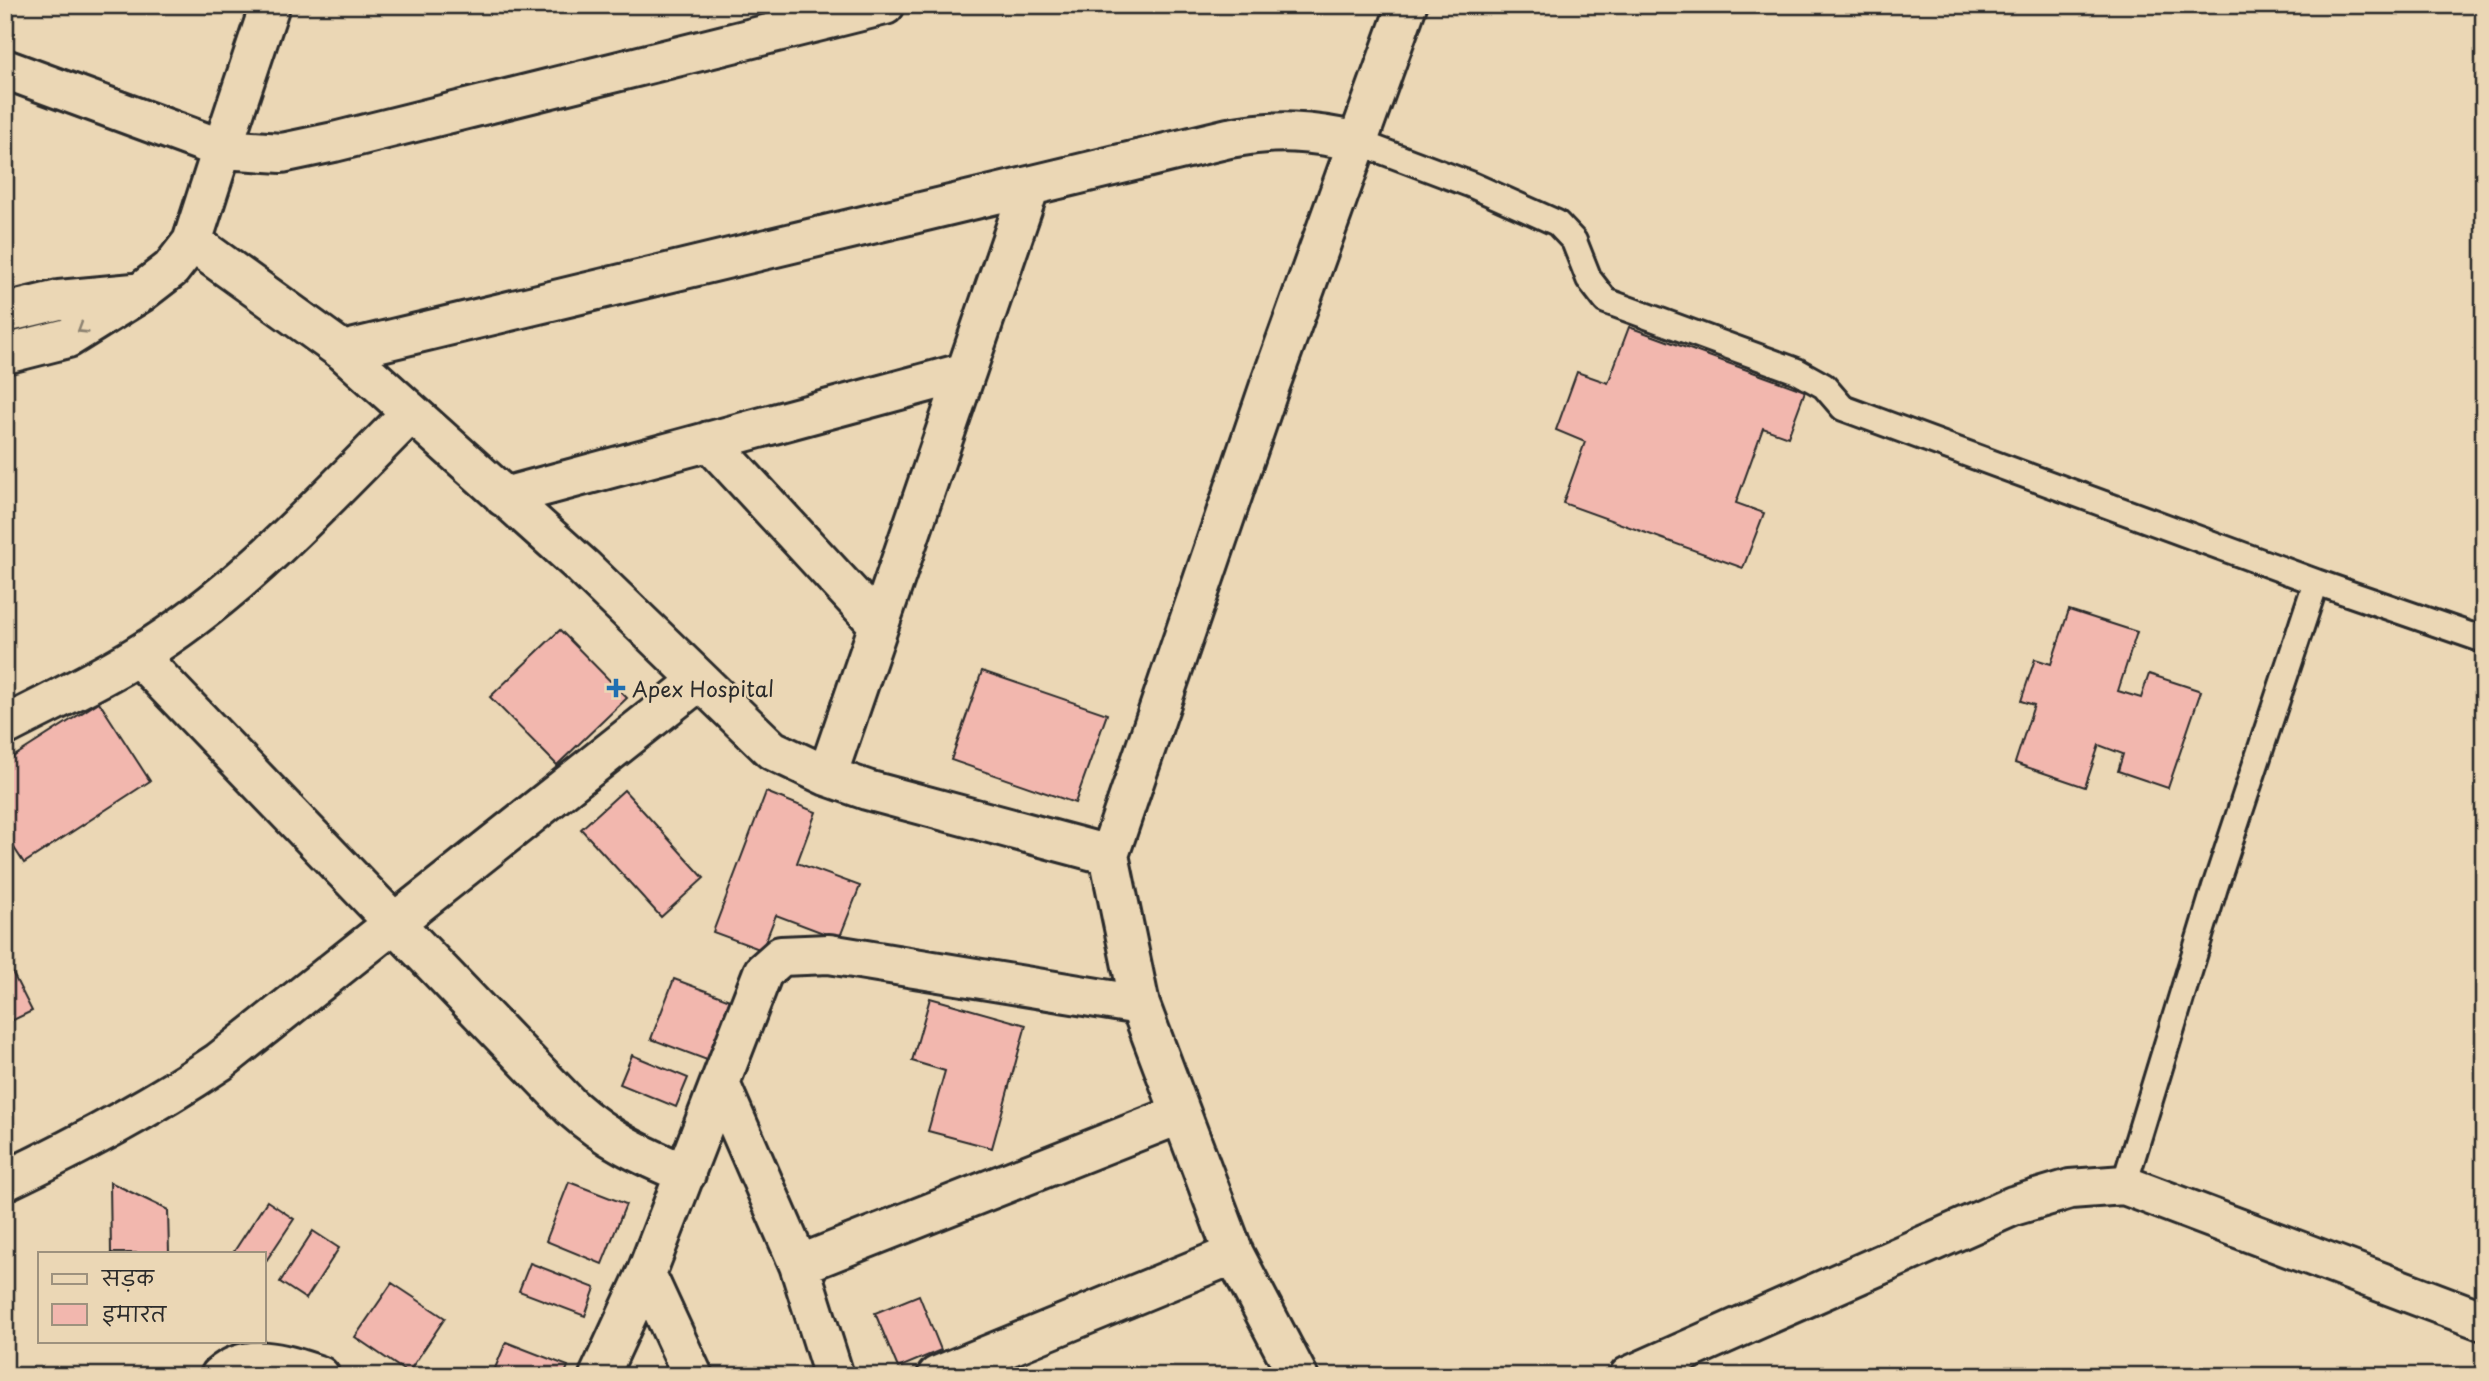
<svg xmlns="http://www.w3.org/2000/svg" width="2489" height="1381" viewBox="0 0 2489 1381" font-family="'Playpen Sans','Playpen Sans Deva',sans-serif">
	<rect width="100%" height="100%" fill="#ebd7b5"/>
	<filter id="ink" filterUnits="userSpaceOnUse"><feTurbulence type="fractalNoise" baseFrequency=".0143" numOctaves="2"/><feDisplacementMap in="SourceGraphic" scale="14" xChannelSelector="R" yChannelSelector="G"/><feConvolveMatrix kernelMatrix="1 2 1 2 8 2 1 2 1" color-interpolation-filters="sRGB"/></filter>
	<g filter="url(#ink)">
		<!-- building -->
		<path fill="#f2b7ae" stroke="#2b2b2b" stroke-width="2" d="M 1629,327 L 1805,391 L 1788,437 L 1763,428 L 1736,503 L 1764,513 L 1743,568 L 1563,503 L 1585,442 L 1556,430 L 1577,372 L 1608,383 Z
			M 2069,610 L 2137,632 L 2118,691 L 2141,698 L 2149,674 L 2201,691 L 2168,788 L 2118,771 L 2123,754 L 2099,745 L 2085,787 L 2015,763 L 2034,705 L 2021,701 L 2035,659 L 2051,664 Z
			M 560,630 L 627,698 L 557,765 L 490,697 Z
			M 982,671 L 1107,714 L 1075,803 L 951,760 Z
			M 99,702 L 150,781 L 24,863 L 5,834 L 5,762 Z
			M 624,790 L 704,878 L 661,917 L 581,829 Z
			M 766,792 L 816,812 L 797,863 L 860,886 L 839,939 L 776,915 L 762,950 L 713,932 Z
			M 5,958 L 32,1011 L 5,1024 Z
			M 674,979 L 730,1000 L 707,1060 L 651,1039 Z
			M 930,998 L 1026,1025 L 992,1148 L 928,1131 L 945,1071 L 912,1061 Z
			M 632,1055 L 688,1078 L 676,1107 L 620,1084 Z
			M 110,1182 L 168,1210 L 169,1253 L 111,1253 Z
			M 569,1182 L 626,1204 L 602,1264 L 546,1241 Z
			M 267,1201 L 294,1219 L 264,1264 L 264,1253 L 233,1253 Z
			M 313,1231 L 339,1248 L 306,1299 L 280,1282 Z
			M 530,1263 L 595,1288 L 585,1316 L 519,1291 Z
			M 392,1283 L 445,1318 L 408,1373 L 355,1337 Z
			M 919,1295 L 941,1350 L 898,1368 L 875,1313 Z
			M 506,1342 L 568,1366 L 564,1376 L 493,1373 Z"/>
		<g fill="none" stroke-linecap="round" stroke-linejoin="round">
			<!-- service casing -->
			<g stroke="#2b2b2b" stroke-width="30">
				<path id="service" d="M 1358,142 L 1472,185 L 1557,223 L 1574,241 L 1589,279 L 1606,301 L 1797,371 L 1824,386 L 1843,408 L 2316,582
					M 2124,1185 L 2215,887 L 2316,582 L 2484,640"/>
			</g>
			<!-- minor casing -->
			<g stroke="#2b2b2b" stroke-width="44">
				<path id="minor" d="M 5,69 L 222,149 L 270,5
					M 192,242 L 343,351 L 583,567 L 772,750 L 827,776 L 867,790 L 1109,855
					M 5,313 L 59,300 L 134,293
					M 343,351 L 1229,138 C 1278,129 1309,131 1358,142
					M 5,354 L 68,338 L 140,293 L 171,269 L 192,242 L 222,149 L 282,153 L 334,142 L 885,5
					M 709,441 L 879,625
					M 504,497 L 966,372
					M 138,656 L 571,1107 C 608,1140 641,1155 686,1174
					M 5,726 C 49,703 95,682 137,656 C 241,593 326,498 411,413
					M 827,776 L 1030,186
					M 721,1086 L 799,1265 L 834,1376
					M 5,1181 C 80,1145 151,1108 219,1062 L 699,681
					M 799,1265 L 1181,1114
					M 646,1274 L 693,1376
					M 220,1376 C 250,1350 287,1365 320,1376
					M 599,1376 L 646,1274 L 763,972 L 781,956 L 829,954 L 1140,1005
					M 937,1376 L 1234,1254
					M 1298,1376 L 1234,1254 L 1140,1005 L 1109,855 L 1269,388 L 1407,5
					M 1629,1376 L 2013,1206 L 2070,1189 L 2124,1185 L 2484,1321"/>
			</g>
			<!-- service -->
			<use href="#service" stroke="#ebd7b5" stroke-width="24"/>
			<!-- minor -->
			<use href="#minor" stroke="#ebd7b5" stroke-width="38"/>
		</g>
		<!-- one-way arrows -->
		<defs><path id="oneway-chevron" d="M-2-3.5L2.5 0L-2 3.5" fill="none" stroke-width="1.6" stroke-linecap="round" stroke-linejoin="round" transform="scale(1.75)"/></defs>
		<use stroke="#8b8170" href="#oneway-chevron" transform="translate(82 329) rotate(148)"/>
	</g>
	<!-- markers -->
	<path fill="#1f6fb2" stroke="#ebd7b5" stroke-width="2.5" d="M612.5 677.5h7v7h7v7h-7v7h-7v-7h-7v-7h7z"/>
	<g text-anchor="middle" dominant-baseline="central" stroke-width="5" stroke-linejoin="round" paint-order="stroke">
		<!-- poi labels -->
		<g font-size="21" fill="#2b2b2b" stroke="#ebd7b5" text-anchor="start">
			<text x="632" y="688">Apex Hospital</text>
		</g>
	</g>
	<!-- margin -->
	<rect width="2489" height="1381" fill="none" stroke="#ebd7b5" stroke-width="28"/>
	<rect x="14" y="14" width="2461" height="1353" fill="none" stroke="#2b2b2b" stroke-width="2.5" filter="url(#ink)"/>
	<!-- legend -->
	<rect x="38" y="1252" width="228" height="91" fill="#ebd7b5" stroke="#9e927e" stroke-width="2"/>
	<rect x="52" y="1274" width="35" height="10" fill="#ebd7b5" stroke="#9e927e" stroke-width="2"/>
	<text x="102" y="1286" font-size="21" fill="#2b2b2b">सड़क</text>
	<rect x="52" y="1304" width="35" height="21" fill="#f2b7ae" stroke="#9e927e" stroke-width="2"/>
	<text x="102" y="1322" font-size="21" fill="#2b2b2b">इमारत</text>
</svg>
